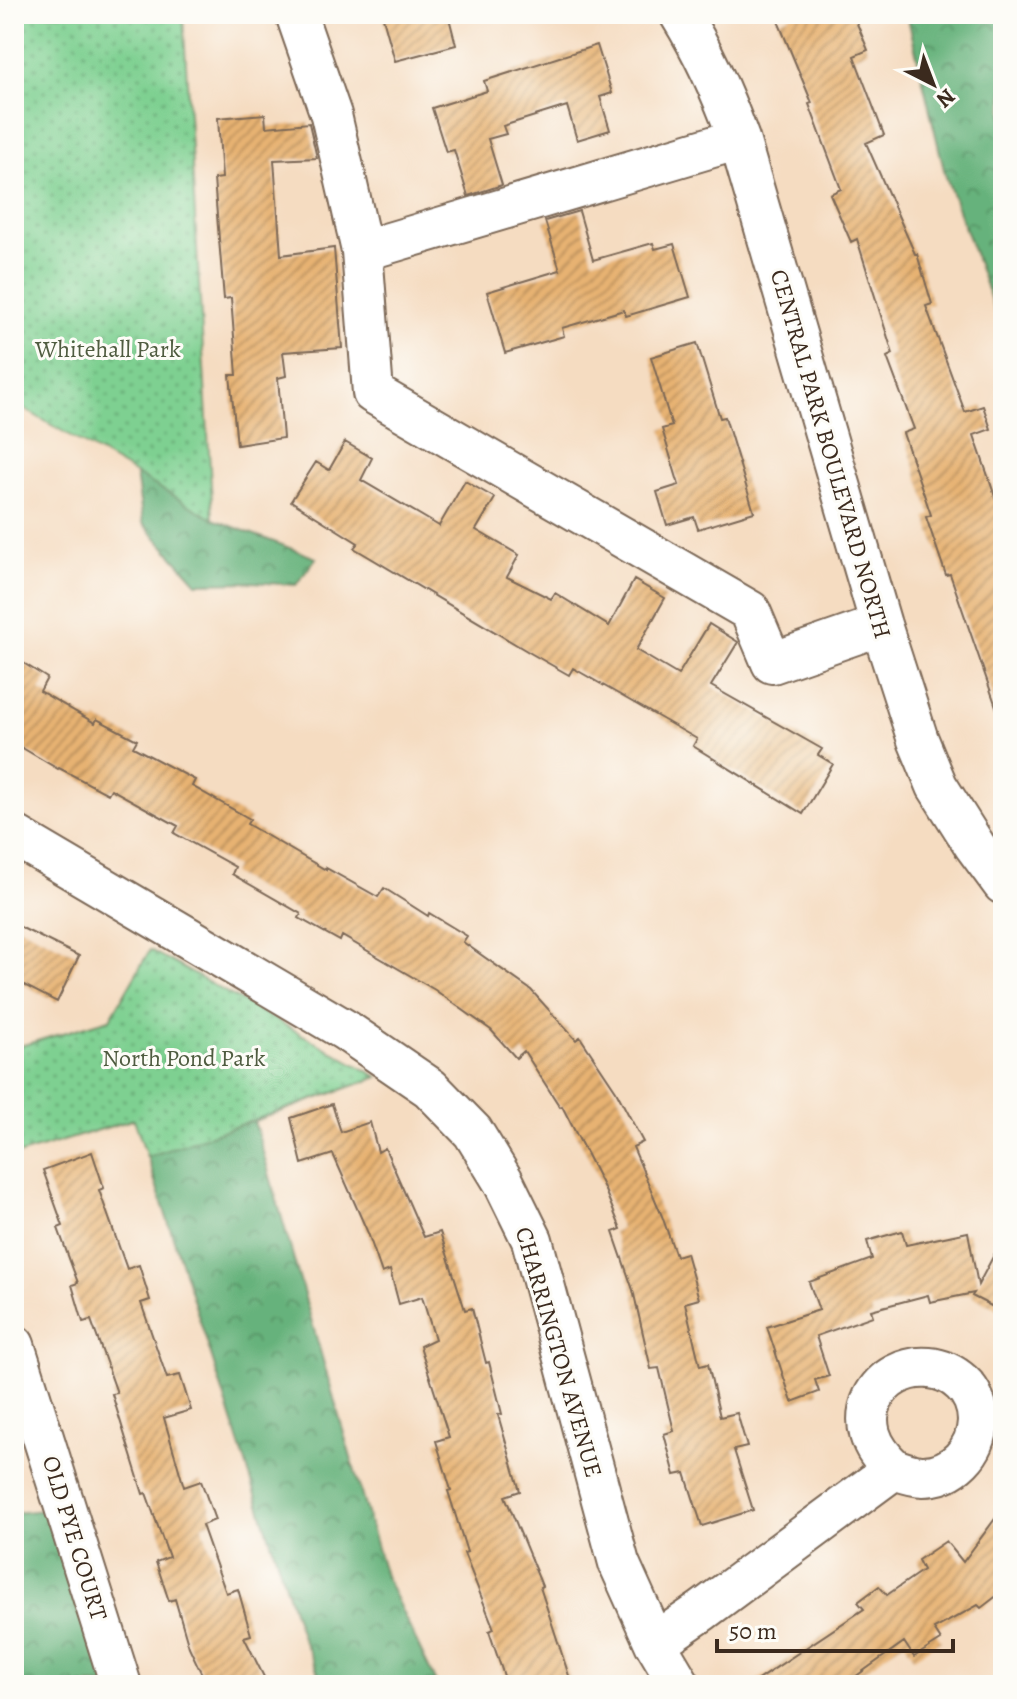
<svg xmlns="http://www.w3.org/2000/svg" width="1017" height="1699" viewBox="0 0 1017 1699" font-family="Alegreya,serif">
	<defs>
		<pattern id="forest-crowns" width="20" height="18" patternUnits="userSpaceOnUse" patternTransform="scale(2)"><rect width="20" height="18" fill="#66b27b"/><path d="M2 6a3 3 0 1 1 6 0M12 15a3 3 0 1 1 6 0" fill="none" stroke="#559164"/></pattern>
		<pattern id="park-dots" width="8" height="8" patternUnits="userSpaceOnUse" patternTransform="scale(2)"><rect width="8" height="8" fill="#7ed091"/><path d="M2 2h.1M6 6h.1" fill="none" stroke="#68a976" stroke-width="1.8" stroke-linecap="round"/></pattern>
		<pattern id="building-hatch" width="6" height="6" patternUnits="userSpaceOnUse" patternTransform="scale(2)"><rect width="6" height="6" fill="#e7b272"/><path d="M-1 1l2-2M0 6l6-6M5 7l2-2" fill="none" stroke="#bc915d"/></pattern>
	</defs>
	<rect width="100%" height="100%" fill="#fdfcf7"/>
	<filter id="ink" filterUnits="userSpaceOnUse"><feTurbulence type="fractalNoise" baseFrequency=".0125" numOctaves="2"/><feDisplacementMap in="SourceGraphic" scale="16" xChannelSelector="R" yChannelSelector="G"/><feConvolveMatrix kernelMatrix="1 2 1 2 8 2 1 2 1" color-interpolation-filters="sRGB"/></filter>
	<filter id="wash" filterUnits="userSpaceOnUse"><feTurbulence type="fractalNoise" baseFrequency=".006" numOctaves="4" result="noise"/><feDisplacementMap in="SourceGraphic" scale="32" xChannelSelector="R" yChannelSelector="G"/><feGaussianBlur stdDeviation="1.8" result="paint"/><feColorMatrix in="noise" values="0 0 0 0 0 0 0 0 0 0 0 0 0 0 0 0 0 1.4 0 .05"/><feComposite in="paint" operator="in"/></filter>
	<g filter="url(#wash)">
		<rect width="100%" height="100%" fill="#f5dcc1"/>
		<!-- forest -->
		<path fill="url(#forest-crowns)" stroke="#506e4c" stroke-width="2" d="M 907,14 L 1003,14 L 1003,333 L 945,174 Z
			M 114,319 L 213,519 L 316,558 L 296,585 L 252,582 L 197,583 L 143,523 Z
			M 150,950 L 378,1077 L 254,1121 L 385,1576 L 437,1685 L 324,1685 L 302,1638 L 135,1119 L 14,1156 L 14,1048 L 110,1019 Z
			M 64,1508 L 120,1685 L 14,1685 L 14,1513 Z"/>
		<!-- park -->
		<path fill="url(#park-dots)" stroke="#5c7d58" stroke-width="2" d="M 14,14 L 183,14 L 213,519 L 14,403 Z
			M 150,950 L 378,1077 L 147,1157 L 134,1119 L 14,1156 L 14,1048 L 110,1019 Z"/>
		<g id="blocks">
			<!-- building -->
			<path fill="url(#building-hatch)" d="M 382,14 L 448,14 L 456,45 L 395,61 Z
				M 794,14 L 853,14 L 868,50 L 854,56 L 884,135 L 866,143 L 915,254 L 917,254 L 932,304 L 926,306 L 965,412 L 983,406 L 991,429 L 974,435 L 1003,520 L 1003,715 L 999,715 L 950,574 L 946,575 L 926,517 L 931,515 L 903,433 L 914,429 L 887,357 L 893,354 L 857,239 L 851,242 L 830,194 L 841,189 L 809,104 L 812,103 L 778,21 Z
				M 597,45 L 612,93 L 600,97 L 610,130 L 577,140 L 567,106 L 503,126 L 506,134 L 488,139 L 502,185 L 468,196 L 454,150 L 446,152 L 432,108 L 487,91 L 484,81 Z
				M 265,114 L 266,127 L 309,123 L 317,158 L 274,160 L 281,255 L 334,248 L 342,348 L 283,352 L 286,376 L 278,378 L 283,438 L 237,445 L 230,375 L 237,375 L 231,298 L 224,299 L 214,179 L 222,178 L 218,118 Z
				M 579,211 L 593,260 L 653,243 L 655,249 L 674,244 L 690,297 L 626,316 L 624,310 L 562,328 L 564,336 L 505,353 L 487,292 L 560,270 L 545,221 Z
				M 697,343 L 720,418 L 725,417 L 754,512 L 698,529 L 694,517 L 667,525 L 657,492 L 679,485 L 662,429 L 672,426 L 651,357 Z
				M 345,442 L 372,458 L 361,480 L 439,526 L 465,481 L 495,498 L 476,530 L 519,555 L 507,577 L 551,599 L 555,593 L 609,626 L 634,580 L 665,598 L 636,650 L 678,675 L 709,624 L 738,642 L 711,686 L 822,749 L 818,755 L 833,764 L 803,814 L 693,746 L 697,739 L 573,668 L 569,675 L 532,654 L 354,548 L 358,543 L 291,501 L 316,462 L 329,470 Z
				M 14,657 L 47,678 L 40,691 L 95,723 L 97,719 L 137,740 L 133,747 L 195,780 L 192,786 L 250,819 L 247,824 L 326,870 L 326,868 L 378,897 L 384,888 L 428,916 L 429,913 L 467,936 L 463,942 L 531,990 L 576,1040 L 580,1037 L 616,1091 L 643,1142 L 633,1147 L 662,1216 L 676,1256 L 686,1253 L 699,1299 L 685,1303 L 700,1366 L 708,1364 L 720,1417 L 737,1413 L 747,1447 L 734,1450 L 753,1510 L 702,1526 L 685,1473 L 675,1475 L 664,1434 L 674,1431 L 659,1368 L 651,1369 L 633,1290 L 613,1232 L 621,1229 L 604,1188 L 562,1106 L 560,1107 L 524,1051 L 516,1058 L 491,1030 L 435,990 L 342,936 L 340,941 L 299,918 L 301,914 L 232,874 L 235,867 L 174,833 L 178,826 L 111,789 L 108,794 L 59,768 L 58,769 L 14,743 Z
				M 14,924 L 79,956 L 57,1002 L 14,980 Z
				M 332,1104 L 341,1132 L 370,1122 L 378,1152 L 385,1148 L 424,1237 L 440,1232 L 465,1310 L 472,1308 L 486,1363 L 489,1362 L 502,1414 L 498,1415 L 520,1491 L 505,1496 L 542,1586 L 540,1587 L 572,1685 L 507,1685 L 489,1631 L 494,1629 L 464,1553 L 467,1552 L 448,1491 L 451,1490 L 436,1441 L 449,1437 L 420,1346 L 435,1339 L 422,1297 L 399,1304 L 390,1270 L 382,1273 L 368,1233 L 333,1154 L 302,1164 L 291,1118 Z
				M 92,1152 L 104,1188 L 99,1190 L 127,1269 L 139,1265 L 150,1300 L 141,1303 L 167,1378 L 180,1375 L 191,1410 L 164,1418 L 184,1487 L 201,1481 L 215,1520 L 202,1525 L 226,1593 L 238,1589 L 251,1635 L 244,1637 L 268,1685 L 207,1685 L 189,1647 L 175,1599 L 169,1601 L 156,1562 L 169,1557 L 146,1493 L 143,1494 L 112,1394 L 117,1393 L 91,1320 L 83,1322 L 72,1285 L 78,1283 L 58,1228 L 63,1226 L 43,1170 Z
				M 902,1231 L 906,1245 L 968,1232 L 978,1285 L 1003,1238 L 1003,1312 L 972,1296 L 974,1293 L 930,1302 L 928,1295 L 871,1310 L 873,1316 L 816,1336 L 829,1376 L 815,1380 L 819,1392 L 792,1402 L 767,1327 L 819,1310 L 809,1282 L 872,1259 L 867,1241 Z
				M 1003,1508 L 1003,1591 L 981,1608 L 978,1605 L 934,1629 L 941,1640 L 914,1657 L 904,1642 L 855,1677 L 850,1685 L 750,1685 L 864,1609 L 858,1602 L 879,1586 L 887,1595 L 923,1570 L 918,1560 L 946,1541 L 963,1562 Z"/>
		</g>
	</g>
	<g filter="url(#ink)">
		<use href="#blocks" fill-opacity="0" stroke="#7c6857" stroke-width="2"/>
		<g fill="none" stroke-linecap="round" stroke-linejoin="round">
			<!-- minor casing -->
			<g stroke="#7c6857" stroke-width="44">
				<path id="minor" d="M 296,14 L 331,115 L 362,251 L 739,139
					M 680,14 C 705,54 723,95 739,139 L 881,625 L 918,740 L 937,786 L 975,846 L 1003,884
					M 362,251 L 373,393 L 750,611 L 772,663 L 881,625
					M 14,835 L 345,1030 L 430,1088 L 473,1132 L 503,1181 L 532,1240 L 619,1563 L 655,1643 L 680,1685
					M 14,1345 L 121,1685
					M 655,1643 L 702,1611 L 894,1469 C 883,1459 874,1448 870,1434 C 856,1381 922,1346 962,1383 C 972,1392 978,1407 978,1421 C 977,1451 953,1476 923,1476 C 913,1476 903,1472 894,1469"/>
			</g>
			<!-- minor -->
			<use href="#minor" stroke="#fff" stroke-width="40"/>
		</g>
	</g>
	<g text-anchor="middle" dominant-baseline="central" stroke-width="6" stroke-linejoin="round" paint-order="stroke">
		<!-- park labels -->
		<g font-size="24" fill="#4f5c40" stroke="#fdfcf7">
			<text x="108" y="349">Whitehall Park</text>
			<text x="184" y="1058">North Pond Park</text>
		</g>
		<!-- street labels -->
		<g font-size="24" fill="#3b2a1e" stroke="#fdfcf7">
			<text transform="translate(831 454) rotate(74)">CENTRAL PARK BOULEVARD NORTH</text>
			<text transform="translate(559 1352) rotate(74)">CHARRINGTON AVENUE</text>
			<text transform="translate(75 1538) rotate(73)">OLD PYE COURT</text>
		</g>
	</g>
	<!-- margin -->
	<rect width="1017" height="1699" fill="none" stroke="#fdfcf7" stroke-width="48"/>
	<!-- north arrow -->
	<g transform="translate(933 84) rotate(138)" stroke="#fdfcf7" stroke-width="6" paint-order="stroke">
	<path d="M0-6L14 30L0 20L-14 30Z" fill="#3b2a1e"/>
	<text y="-12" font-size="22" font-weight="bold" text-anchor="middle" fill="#3b2a1e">N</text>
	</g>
	<!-- scale -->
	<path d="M717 1639v12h236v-12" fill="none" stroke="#3b2a1e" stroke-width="4"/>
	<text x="729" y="1639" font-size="24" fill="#3b2a1e" stroke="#fdfcf7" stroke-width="6" paint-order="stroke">50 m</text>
</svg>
